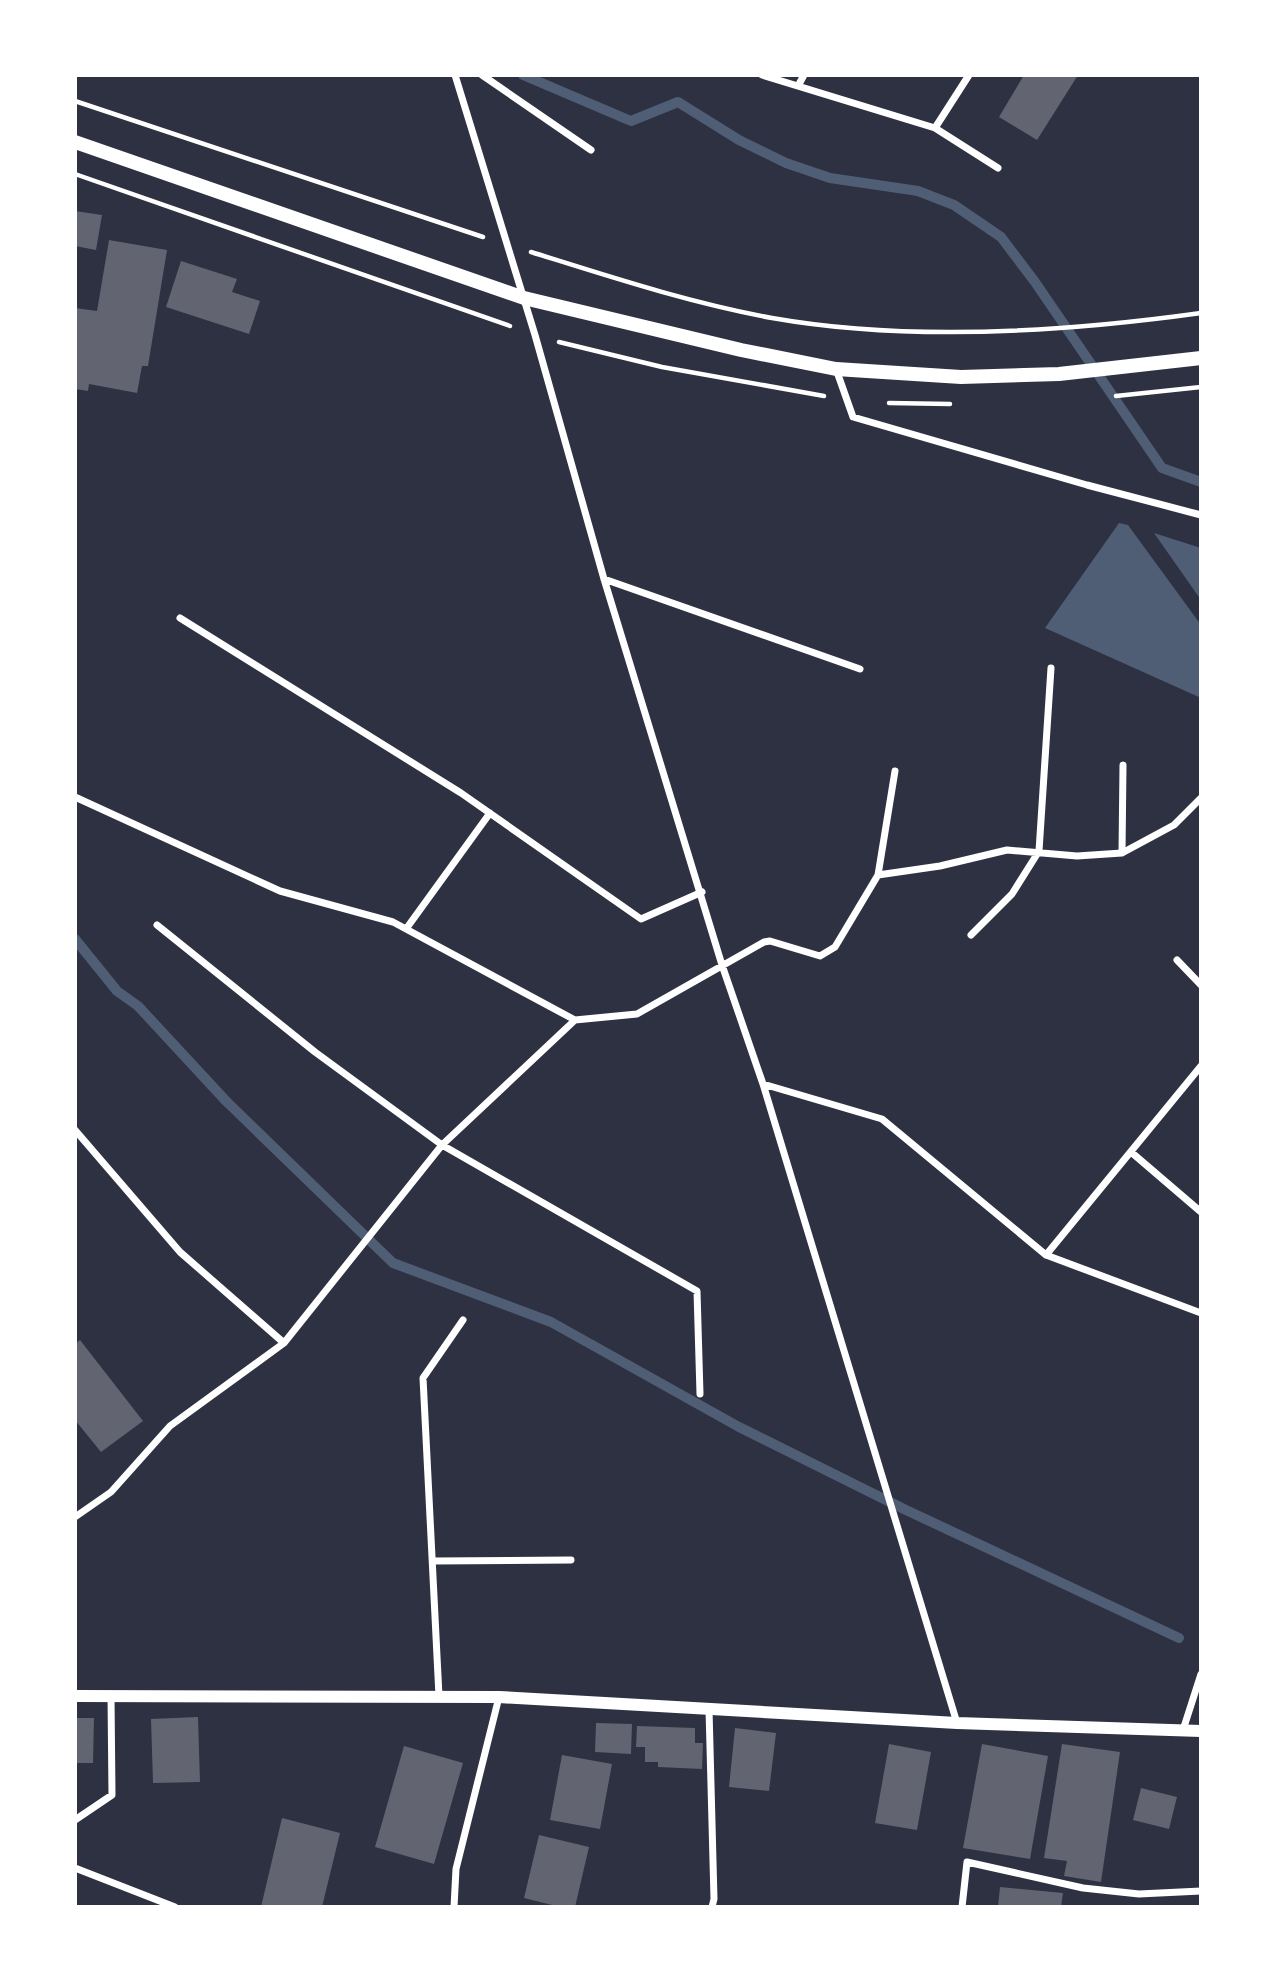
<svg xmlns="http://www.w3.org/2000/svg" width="1276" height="1982" viewBox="0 0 1276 1982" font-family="Commissioner,sans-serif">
	<rect width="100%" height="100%" fill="#2d3142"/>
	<!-- water -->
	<path fill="#4f5d75" d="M 1119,523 L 1128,525 L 1201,625 L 1201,698 L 1045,628 Z
		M 1154,533 L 1201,548 L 1201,600 Z"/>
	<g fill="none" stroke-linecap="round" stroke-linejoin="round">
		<!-- stream -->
		<path stroke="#4f5d75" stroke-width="10" d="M 523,75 L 631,121 L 678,102 L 739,140 L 786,163 L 830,178 L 918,191 L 954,205 L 1001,237 L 1035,282 L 1162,468 L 1201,482
			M 75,939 L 117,991 L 138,1006 L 226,1101 L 393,1263 L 551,1322 L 739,1427 L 906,1510 L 1179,1638"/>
	</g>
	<!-- building -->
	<path fill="#626471" d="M 1024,75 L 1078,75 L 1037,140 L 999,117 Z
		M 75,211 L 102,215 L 96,250 L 75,246 Z
		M 109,240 L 167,250 L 148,366 L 142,366 L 137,393 L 89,384 L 88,391 L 75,389 L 75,308 L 97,311 Z
		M 181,261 L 237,279 L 232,292 L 260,301 L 249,334 L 166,307 Z
		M 80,1340 L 143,1421 L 101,1452 L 75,1420 L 75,1344 Z
		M 198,1717 L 200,1782 L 153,1783 L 151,1719 Z
		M 75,1718 L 94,1718 L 93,1763 L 75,1763 Z
		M 596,1723 L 632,1724 L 631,1754 L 595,1752 Z
		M 637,1726 L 695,1728 L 695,1743 L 703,1743 L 702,1769 L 658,1767 L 658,1762 L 645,1762 L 645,1747 L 636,1747 Z
		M 735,1728 L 776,1733 L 769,1791 L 729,1787 Z
		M 889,1744 L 931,1752 L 917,1830 L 875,1823 Z
		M 982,1744 L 1048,1756 L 1030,1859 L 963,1848 Z
		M 1062,1744 L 1120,1752 L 1101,1882 L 1064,1876 L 1067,1861 L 1044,1858 Z
		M 404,1746 L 463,1763 L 434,1864 L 375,1847 Z
		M 562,1755 L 612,1764 L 600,1829 L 550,1820 Z
		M 1141,1788 L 1177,1797 L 1169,1829 L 1133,1820 Z
		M 282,1818 L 340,1833 L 322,1907 L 261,1907 Z
		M 539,1835 L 589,1847 L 575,1907 L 560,1907 L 524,1898 Z
		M 1000,1887 L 1063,1893 L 1061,1907 L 998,1907 Z"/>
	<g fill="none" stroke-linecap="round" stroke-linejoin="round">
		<!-- path -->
		<path stroke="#fff" stroke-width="4.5" d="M 75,101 L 483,237
			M 75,174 L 510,326
			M 531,252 C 611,277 690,303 772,318 C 908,342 1064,332 1201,313
			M 559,342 L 662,367 L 824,396
			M 1116,396 L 1201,387
			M 889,403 L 950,404"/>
		<!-- minor -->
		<path stroke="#fff" stroke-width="7" d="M 455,75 L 535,335 L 604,579 L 722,965 L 763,1084 L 957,1723
			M 482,75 L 591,150
			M 762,75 L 935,128 L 998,168
			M 798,86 L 804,75
			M 935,128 L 969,75
			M 836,369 L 853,417 L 1087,485 L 1201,515
			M 604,579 L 860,669
			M 180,618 L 461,793 L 641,919 L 702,892
			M 75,797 L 280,891 L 393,922 L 575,1020
			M 1122,853 L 1123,765
			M 878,875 L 895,771
			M 157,925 L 315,1052 L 442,1145 L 697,1291 L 700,1394
			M 406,929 L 490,813
			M 971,935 L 1012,894 L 1039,851 L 1051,668
			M 1177,960 L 1201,985
			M 763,1084 L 882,1119 L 1046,1255 L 1201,1066
			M 75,1130 L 180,1252 L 284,1343
			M 1131,1152 L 1201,1212
			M 1046,1255 L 1201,1313
			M 75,1517 L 111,1492 L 170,1426 L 284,1343 L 442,1145 L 575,1020 L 637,1014 L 764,942 L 770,941 L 820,956 L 835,947 L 878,875 L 940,866 L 1007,850 L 1077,856 L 1122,853 L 1174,825 L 1201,798
			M 433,1561 L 571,1560
			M 439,1696 L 423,1378 L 463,1320
			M 709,1709 L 714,1899 L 712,1907
			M 1183,1730 L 1201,1674
			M 75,1820 L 112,1795 L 111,1696
			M 75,1868 L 175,1907
			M 454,1907 L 456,1869 L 499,1697
			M 962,1907 L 967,1862 L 1083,1888 L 1139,1894 L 1201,1891"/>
		<!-- tertiary -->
		<path stroke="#fff" stroke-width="12" d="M 75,1696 L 499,1697 L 957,1723 L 1201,1731"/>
		<!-- secondary -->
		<path stroke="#fff" stroke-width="14" d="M 75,142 L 524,298 L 741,350 L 836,369 L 961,377 L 1059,374 L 1201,358"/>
	</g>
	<!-- border -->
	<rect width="1276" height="1982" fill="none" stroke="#ffffff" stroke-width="154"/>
</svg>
